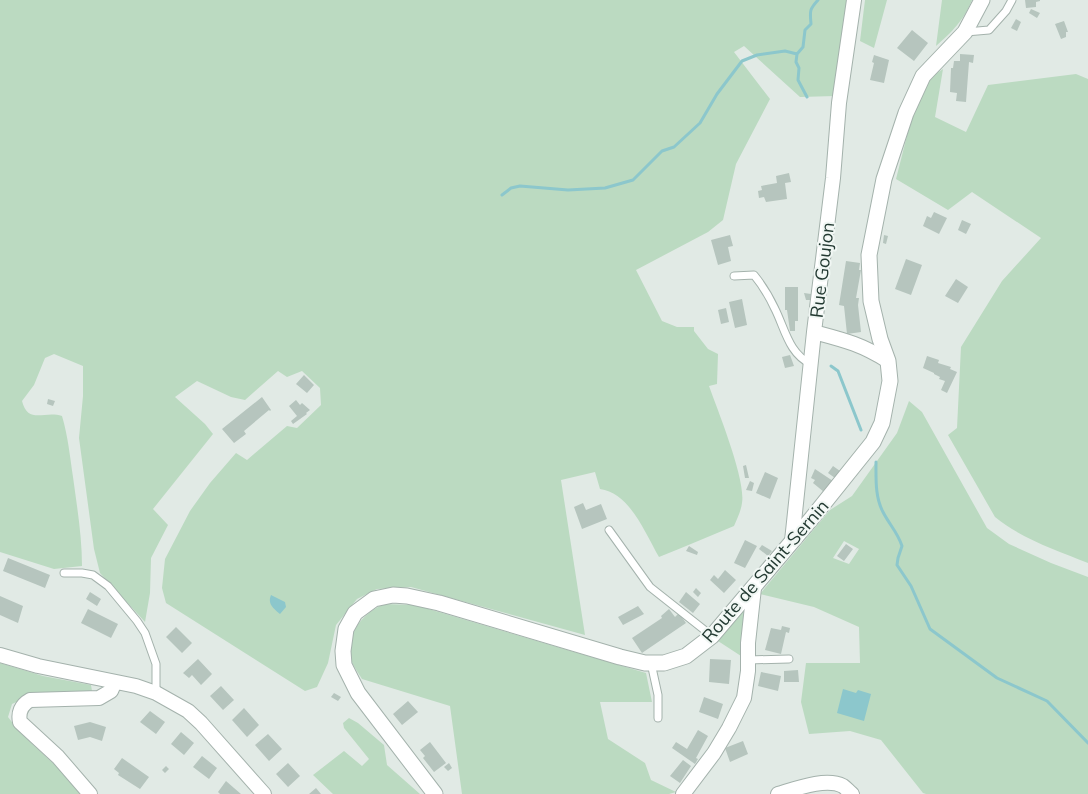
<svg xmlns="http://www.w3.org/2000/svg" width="1088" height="794" viewBox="0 0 1088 794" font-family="Mulish,sans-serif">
	<rect width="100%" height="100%" fill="#e1eae5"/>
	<!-- green -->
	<path fill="#bbdac1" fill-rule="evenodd" d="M 0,0 L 847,0 L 835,96 L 800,97 L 744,46 L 734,52 L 770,99 L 736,164 L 723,220 L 708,232 L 636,270 L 662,321 L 677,327 L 694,327 L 694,331 L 708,349 L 718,354 L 717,384 L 709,386 C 718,411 746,480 742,503 C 741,511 737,519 734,526 C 709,536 685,547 659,557 C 645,533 630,493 600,489 L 595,472 L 561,480 L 585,635 L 411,587 L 377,589 L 357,599 L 336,625 L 328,663 L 317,687 L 305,691 L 166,603 L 162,588 L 165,559 L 190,511 L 210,483 L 236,453 L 247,460 L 287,426 L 297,428 L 321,405 L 320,388 L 302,371 L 287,377 L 278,371 L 245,400 L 231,397 L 197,381 L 175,397 L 205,424 L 213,434 L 153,509 L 168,525 L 151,558 L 150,593 L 145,622 L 100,573 L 94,549 L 79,438 L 83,396 L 83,366 L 54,354 L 45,358 L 34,385 L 22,401 C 28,425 45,410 62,416 C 68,436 70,457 73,477 C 77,507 82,536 82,566 L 54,569 L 0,552 Z
		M 865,0 L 887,0 L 874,48 L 860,41 Z
		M 942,0 L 972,0 C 963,21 953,31 936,46 Z
		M 943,69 L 935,117 L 966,132 L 988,85 L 1076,74 L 1088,79 L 1088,563 C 1056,550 1022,539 995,517 L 948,435 L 957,428 L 961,347 L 1002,281 L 1041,238 L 972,192 L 948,210 L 896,179 L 912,116 L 931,77 Z
		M 909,401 L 922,412 L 987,528 L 1009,544 L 1051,563 L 1088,577 L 1088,794 L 926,794 L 923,793 L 881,740 L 850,731 L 809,734 L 801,702 L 806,663 L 860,663 L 859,627 L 814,607 L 760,594 L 830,510 L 852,496 L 897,433 ZM 844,541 L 859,549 L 849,564 L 833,558 Z
		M 384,604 L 415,605 L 646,673 L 652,702 L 600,702 L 608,739 L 645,763 L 651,780 L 676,792 L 669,794 L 462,794 L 450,706 L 362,679 C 359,674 354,667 352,662 C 346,634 360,615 384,604 Z
		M 743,610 L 745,613 L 741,656 L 718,641 Z
		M 0,663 L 43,676 L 91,685 L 92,691 L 33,694 L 12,704 L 8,717 C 29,746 60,765 82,794 L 0,794 Z
		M 349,718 L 358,723 L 384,745 L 387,765 L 420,794 L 333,794 L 313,775 L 344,751 L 362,766 L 369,759 L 344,728 L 343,723 Z"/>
	<!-- water -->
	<path fill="#8cc7cc" d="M 271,595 L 285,602 L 286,607 L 280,614 C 274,609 267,604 271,595 Z
		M 843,689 L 856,693 L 858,690 L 871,694 L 864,721 L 837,713 Z"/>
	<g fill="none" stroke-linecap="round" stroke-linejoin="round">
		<!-- stream -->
		<path stroke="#8cc7cc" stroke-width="3" d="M 807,97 L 798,80 L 799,68 L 796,62 L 797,54 L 803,47 L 805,30 L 811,24 C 810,11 809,10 818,0
			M 502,195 L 511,188 L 520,186 L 568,190 L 605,188 L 633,180 L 662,151 L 674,147 L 700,123 L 717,94 L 742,61 L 757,55 L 785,51 L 797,54
			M 831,366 L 838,371 L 861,430
			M 876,462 C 876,479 875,497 883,512 C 889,524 898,533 902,546 L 898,558 L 897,565 L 911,586 L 930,629 L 997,678 L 1047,701 L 1088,743"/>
	</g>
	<!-- building -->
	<path fill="#b6c5be" d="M 1025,0 L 1040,0 L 1040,1 L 1036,2 L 1036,7 L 1026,8 Z
		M 1031,9 L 1040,13 L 1037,18 L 1029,13 Z
		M 1016,19 L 1021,22 L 1017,31 L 1011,28 Z
		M 1064,21 L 1068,32 L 1066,32 L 1066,37 L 1061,39 L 1055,24 Z
		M 912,30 L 928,43 L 914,61 L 897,48 Z
		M 960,54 L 974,55 L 973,63 L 969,62 L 966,102 L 956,101 L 957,93 L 950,92 L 951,68 L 953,68 L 954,61 L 960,61 Z
		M 874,55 L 889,60 L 884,83 L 870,80 L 874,63 L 872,62 Z
		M 789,173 L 791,182 L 785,183 L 787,199 L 766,202 L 764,197 L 759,198 L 758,191 L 762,190 L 761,186 L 777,183 L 776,176 Z
		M 934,212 L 947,218 L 939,234 L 923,226 L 927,216 L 931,218 Z
		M 962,220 L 971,224 L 966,234 L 958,230 Z
		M 730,235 L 733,246 L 728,247 L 731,261 L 718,265 L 711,240 Z
		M 884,235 L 888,236 L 886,244 L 883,243 Z
		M 906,259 L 922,265 L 911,295 L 895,289 Z
		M 846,261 L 860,263 L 859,270 L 861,270 L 856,298 L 859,298 L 858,305 L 861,332 L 847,334 L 844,306 L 839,305 Z
		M 956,279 L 968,287 L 958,303 L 945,296 Z
		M 785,287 L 798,287 L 798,321 L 795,321 L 795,331 L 790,331 L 787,310 L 785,310 Z
		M 804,293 L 811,294 L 810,300 L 806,300 Z
		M 742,299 L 747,325 L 735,328 L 729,302 Z
		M 726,308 L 729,322 L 721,324 L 718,310 Z
		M 790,355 L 794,366 L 785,368 L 782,357 Z
		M 927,356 L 939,360 L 938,363 L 951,367 L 950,369 L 957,372 L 947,393 L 941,390 L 945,381 L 939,379 L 940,377 L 934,374 L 934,373 L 923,368 Z
		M 304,375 L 314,385 L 307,393 L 296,384 Z
		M 262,397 L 271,410 L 270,411 L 269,410 L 244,431 L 246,434 L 234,443 L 222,429 Z
		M 48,399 L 55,401 L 53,406 L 47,404 Z
		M 296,400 L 300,405 L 302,403 L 310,410 L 306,413 L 307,414 L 293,424 L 291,421 L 297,416 L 289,406 Z
		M 746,465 L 749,478 L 745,478 L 743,466 Z
		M 833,466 L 840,471 L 835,478 L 828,473 Z
		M 815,469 L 833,481 L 824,492 L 813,483 L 815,480 L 811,478 Z
		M 765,472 L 778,478 L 770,499 L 756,493 Z
		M 750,481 L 754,483 L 752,491 L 746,490 Z
		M 583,503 L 586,510 L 601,504 L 607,519 L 582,529 L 574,507 Z
		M 745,540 L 757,546 L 745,568 L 734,563 Z
		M 846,544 L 853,549 L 844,561 L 837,556 Z
		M 762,545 L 772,551 L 768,556 L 759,549 Z
		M 689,546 L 698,552 L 697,555 L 686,551 Z
		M 8,558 L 50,575 L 45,588 L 3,571 Z
		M 725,570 L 736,580 L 724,593 L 710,580 L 714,575 L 718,579 Z
		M 696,588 L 701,593 L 698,597 L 693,592 Z
		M 90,592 L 101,599 L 97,606 L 86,599 Z
		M 686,592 L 700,604 L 693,613 L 679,602 Z
		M 0,596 L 23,606 L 18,623 L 0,615 Z
		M 638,606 L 644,614 L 623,625 L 618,617 Z
		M 88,609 L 118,624 L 111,638 L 81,623 Z
		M 669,609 L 675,617 L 679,613 L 686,623 L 642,653 L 632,638 L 662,618 L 661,616 Z
		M 782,626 L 790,628 L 789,633 L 786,632 L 781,654 L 765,650 L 771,628 L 781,630 Z
		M 176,627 L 192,643 L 182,653 L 166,637 Z
		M 198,659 L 212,674 L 201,685 L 192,675 L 189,678 L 183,673 Z
		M 710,659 L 731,660 L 729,684 L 709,682 Z
		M 798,670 L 799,682 L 784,682 L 784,671 Z
		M 761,672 L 781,676 L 778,691 L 758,686 Z
		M 221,686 L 234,700 L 223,710 L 210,696 Z
		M 334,693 L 341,697 L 338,701 L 331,697 Z
		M 704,697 L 723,704 L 718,719 L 699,712 Z
		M 408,701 L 418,712 L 402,725 L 393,714 Z
		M 244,708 L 259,725 L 247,737 L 232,720 Z
		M 150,711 L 165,722 L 156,734 L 140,722 Z
		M 90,722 L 106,727 L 102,741 L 90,737 L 78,740 L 74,726 Z
		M 698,730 L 708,736 L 696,758 L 698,759 L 695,764 L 672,748 L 676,742 L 687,749 Z
		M 181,732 L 194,743 L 184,755 L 171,744 Z
		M 268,734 L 282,749 L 269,761 L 255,745 Z
		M 743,741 L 748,754 L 730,762 L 725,748 Z
		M 430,742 L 446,763 L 434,772 L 423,758 L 425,756 L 420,750 Z
		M 202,756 L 217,768 L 209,779 L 193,767 Z
		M 122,758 L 149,777 L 140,789 L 118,775 L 119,773 L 114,769 Z
		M 683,760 L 691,766 L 680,783 L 670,776 Z
		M 288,763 L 300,776 L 288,787 L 276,774 Z
		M 449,763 L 452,768 L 448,771 L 444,767 Z
		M 166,766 L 169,769 L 165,773 L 162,770 Z
		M 226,781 L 234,788 L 241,794 L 220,794 L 218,792 Z
		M 316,788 L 321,794 L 309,794 Z"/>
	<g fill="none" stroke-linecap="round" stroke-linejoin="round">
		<!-- service casing -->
		<g stroke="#a4b2ac" stroke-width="9">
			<path id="service" d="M 966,32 L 989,30 L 1006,11 L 1012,0
				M 734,276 L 754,275 C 763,286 769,296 775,309 C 785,329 789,354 811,364
				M 609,530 L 650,587 L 712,636
				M 64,573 L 82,573 L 93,575 L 108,586 L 137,621 L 145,633 L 156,664 L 156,693
				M 748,660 L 789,659
				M 651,663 L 658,695 L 658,718"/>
		</g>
		<!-- minor casing -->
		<g stroke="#a4b2ac" stroke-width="16">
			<path id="minor" d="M 814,332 C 844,340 861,344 888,361
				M 792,541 L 814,332 L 833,178 L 839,103 L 854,0
				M 0,655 L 38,666 L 136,686 L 156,693 L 188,711 L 201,723 L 264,794
				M 90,794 L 58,757 L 20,722 C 18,713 21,705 30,700 L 99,698 L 111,691 L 115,682
				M 683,794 L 714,753 L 729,728 L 744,698 L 748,671 L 748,643 L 754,588
				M 778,794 C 795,789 826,777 843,786 C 846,788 849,792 852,794"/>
		</g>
		<!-- tertiary casing -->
		<g stroke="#a4b2ac" stroke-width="17">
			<path id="tertiary" d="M 435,794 L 358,693 L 344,665 L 343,651 L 346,629 L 355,613 L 374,599 L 393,595 L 407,596 L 439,603 L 620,657 L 645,663 L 664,663 L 686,656 L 712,636 L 812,518 L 873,442 L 882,423 L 890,381 L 888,361 L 880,339 L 871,301 L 869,255 L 884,179 L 906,113 L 923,76 L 965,32 L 982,0"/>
		</g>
		<!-- service -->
		<use href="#service" stroke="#fff" stroke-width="7"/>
		<!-- minor -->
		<use href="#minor" stroke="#fff" stroke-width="14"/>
		<!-- tertiary -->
		<use href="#tertiary" stroke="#fff" stroke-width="15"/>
	</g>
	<g text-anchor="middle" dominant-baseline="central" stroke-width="4" stroke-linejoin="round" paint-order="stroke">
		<!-- street labels -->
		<g font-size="18" fill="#233a32" stroke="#f1f7f4">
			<text transform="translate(822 270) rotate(-83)">Rue Goujon</text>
			<text transform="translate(765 571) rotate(-49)">Route de Saint-Sernin</text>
		</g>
	</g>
</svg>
